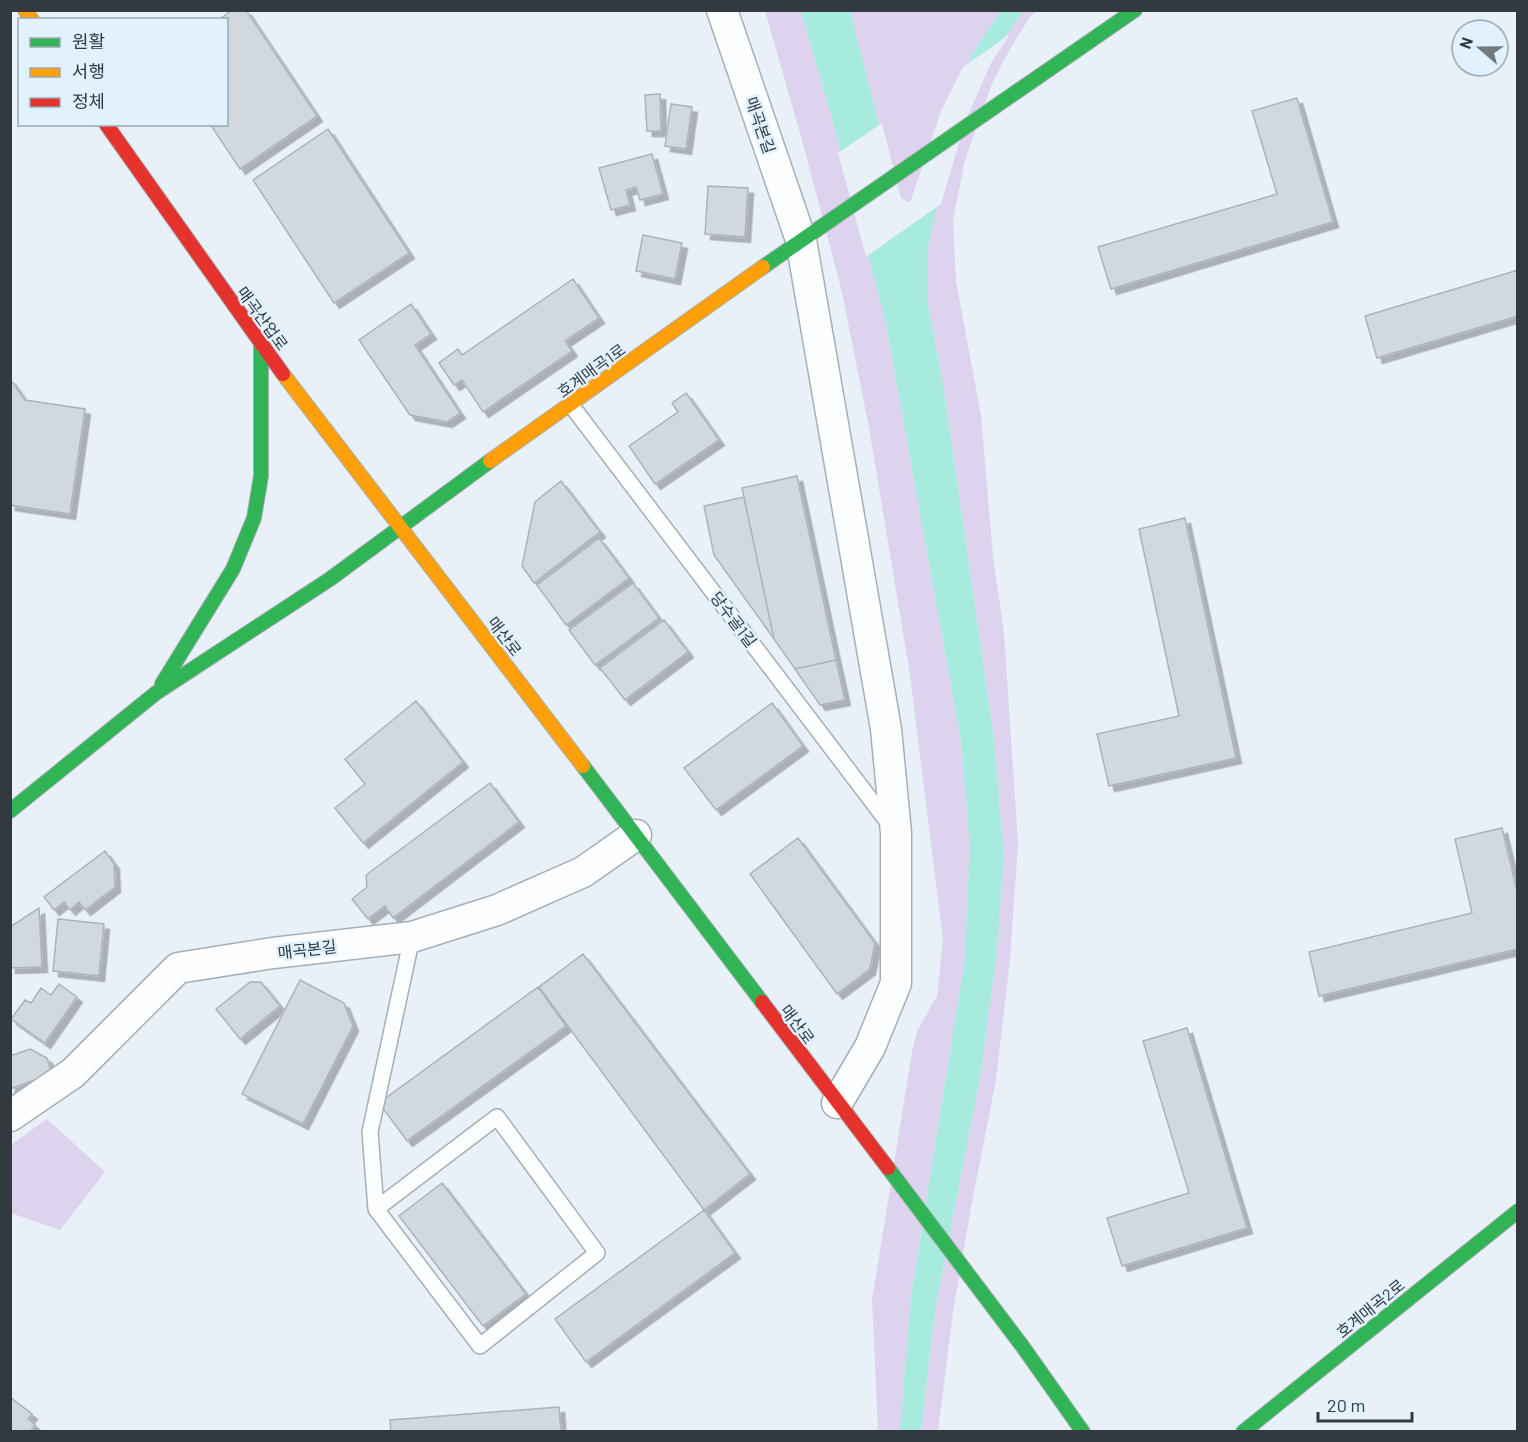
<svg xmlns="http://www.w3.org/2000/svg" width="1528" height="1442" viewBox="0 0 1528 1442" font-family="Barlow,'Noto Sans KR',sans-serif">
	<defs>
		<filter id="shadow"><feDropShadow dx="5.5" dy="5.5" stdDeviation="0" flood-color="#0004"/></filter>
	</defs>
	<rect width="100%" height="100%" fill="#e8f0f8"/>
	<!-- green -->
	<path fill="#ddd3ef" d="M 765,11 L 801,11 L 830,111 L 885,319 L 961,741 L 970,847 L 964,965 L 911,1296 L 900,1431 L 878,1431 L 872,1300 L 912,1052 L 917,1031 L 937,996 L 943,940 L 910,675 L 869,428 L 841,288 L 802,140 Z
		M 850,11 L 1001,11 L 973,53 L 944,112 L 911,208 L 898,200 Z
		M 1023,11 L 1037,11 L 1030,17 L 1010,49 L 992,84 L 965,160 L 953,220 L 956,281 L 981,416 L 993,556 L 1004,633 L 1018,843 L 1010,960 L 996,1080 L 972,1202 L 953,1312 L 938,1431 L 921,1432 L 935,1310 L 980,1077 L 996,960 L 1004,858 L 994,739 L 944,391 L 927,298 L 927,253 L 934,219 L 947,175 L 988,62 Z
		M 47,1119 L 105,1172 L 60,1230 L 11,1213 L 11,1145 Z"/>
	<!-- water -->
	<path fill="#a6ebde" d="M 801,11 L 850,11 L 898,199 L 911,207 L 944,112 L 973,53 L 1001,11 L 1023,11 L 988,62 L 947,175 L 934,219 L 927,253 L 927,298 L 944,391 L 994,739 L 1004,858 L 996,960 L 980,1077 L 935,1310 L 921,1431 L 900,1431 L 911,1296 L 964,965 L 970,847 L 961,741 L 885,319 L 830,111 Z"/>
	<!-- pier -->
	<path fill="#e8f0f8" d="M 1010,34 L 991,63 L 966,120 L 941,204 L 866,257 L 838,153 L 882,123 L 901,198 L 910,203 L 941,111 L 963,67 Z"/>
	<!-- building -->
	<path fill="#d0d9de" stroke="#abb4b8" stroke-width="1.5" filter="url(#shadow)" d="M 232,10 L 246,10 L 317,116 L 240,169 L 210,124 L 226,124 L 226,20 L 219,20 Z
		M 660,94 L 661,131 L 647,131 L 645,95 Z
		M 1297,98 L 1333,222 L 1111,289 L 1098,247 L 1277,194 L 1252,111 Z
		M 671,104 L 692,107 L 686,149 L 665,146 Z
		M 328,129 L 409,253 L 334,303 L 253,180 Z
		M 652,154 L 663,194 L 640,200 L 636,187 L 626,190 L 630,205 L 611,210 L 599,168 Z
		M 708,186 L 748,188 L 745,237 L 705,234 Z
		M 643,235 L 682,243 L 675,279 L 636,271 Z
		M 1518,270 L 1518,316 L 1377,358 L 1365,316 Z
		M 573,279 L 599,318 L 565,341 L 572,351 L 483,412 L 462,380 L 454,385 L 439,363 L 458,349 L 462,355 Z
		M 411,304 L 431,334 L 415,345 L 460,413 L 447,422 L 410,415 L 359,340 Z
		M 10,379 L 25,400 L 85,409 L 70,514 L 10,505 Z
		M 686,393 L 719,440 L 655,484 L 629,446 L 678,412 L 672,403 Z
		M 797,476 L 836,660 L 795,669 L 774,639 L 742,488 Z
		M 561,481 L 600,532 L 534,583 L 522,566 L 535,502 Z
		M 744,497 L 774,639 L 714,555 L 704,506 Z
		M 1185,518 L 1236,758 L 1109,786 L 1097,734 L 1179,716 L 1139,529 Z
		M 599,538 L 629,578 L 566,625 L 537,585 Z
		M 633,583 L 659,618 L 595,665 L 569,630 Z
		M 664,620 L 688,652 L 625,700 L 600,668 Z
		M 836,660 L 845,700 L 820,705 L 795,669 Z
		M 416,701 L 463,762 L 363,843 L 335,808 L 365,784 L 345,759 Z
		M 772,703 L 803,746 L 716,810 L 684,768 Z
		M 490,783 L 519,822 L 393,918 L 385,906 L 368,919 L 352,899 L 367,887 L 366,875 Z
		M 1502,828 L 1518,895 L 1518,949 L 1319,996 L 1309,952 L 1472,913 L 1455,839 Z
		M 798,838 L 875,943 L 870,969 L 837,994 L 750,874 Z
		M 105,851 L 114,864 L 115,887 L 85,910 L 79,902 L 70,910 L 64,902 L 54,910 L 44,897 Z
		M 39,908 L 42,967 L 10,968 L 10,927 Z
		M 58,919 L 104,924 L 99,976 L 53,971 Z
		M 583,954 L 750,1174 L 704,1210 L 539,987 Z
		M 300,980 L 344,1003 L 353,1026 L 303,1124 L 242,1094 Z
		M 250,982 L 261,982 L 280,1006 L 240,1039 L 216,1009 Z
		M 59,984 L 77,997 L 45,1043 L 11,1019 L 25,1000 L 31,1003 L 41,988 L 51,995 Z
		M 538,987 L 566,1026 L 407,1141 L 379,1103 Z
		M 1187,1028 L 1247,1228 L 1122,1266 L 1107,1218 L 1189,1193 L 1143,1041 Z
		M 30,1049 L 47,1058 L 52,1074 L 10,1089 L 10,1056 Z
		M 442,1183 L 526,1294 L 483,1326 L 399,1216 Z
		M 704,1210 L 735,1253 L 586,1362 L 555,1319 Z
		M 10,1397 L 32,1414 L 28,1419 L 35,1425 L 30,1432 L 10,1432 Z
		M 559,1407 L 561,1432 L 391,1432 L 390,1420 Z"/>
	<g fill="none" stroke-linecap="round" stroke-linejoin="round">
		<!-- lane casing -->
		<g stroke="#a7afb5" stroke-width="18">
			<path id="lane" d="M 571,405 L 890,825
				M 376,1209 L 497,1117 L 597,1253 L 480,1346 L 376,1209 L 370,1132 L 412,937"/>
		</g>
		<!-- street casing -->
		<g stroke="#a7afb5" stroke-width="33">
			<path id="street" d="M 722,10 L 801,240 L 886,729 L 896,833 L 896,983 L 870,1047 L 837,1103
				M 10,1116 L 73,1073 L 178,968 L 273,953 L 412,937 L 497,910 L 583,872 L 636,835"/>
		</g>
		<!-- fast casing -->
		<g stroke="#a7afb5" stroke-width="16">
			<path id="fast" d="M 763,267 L 1135,10
				M 162,684 L 233,569 L 254,518 L 261,476 L 261,345
				M 583,766 L 762,1002
				M 10,811 L 156,693 L 330,579 L 490,461
				M 888,1168 L 1023,1347 L 1083,1432
				M 1243,1432 L 1518,1211"/>
		</g>
		<!-- slow casing -->
		<g stroke="#a7afb5" stroke-width="16">
			<path id="slow" d="M 25,10 L 32,20
				M 283,374 L 583,766
				M 490,461 L 763,267"/>
		</g>
		<!-- jam casing -->
		<g stroke="#a7afb5" stroke-width="16">
			<path id="jam" d="M 106,124 L 283,374
				M 762,1002 L 888,1168"/>
		</g>
		<!-- lane -->
		<use href="#lane" stroke="#fcfdfe" stroke-width="15"/>
		<!-- street -->
		<use href="#street" stroke="#fcfdfe" stroke-width="30"/>
		<!-- fast -->
		<use href="#fast" stroke="#30b455" stroke-width="14"/>
		<!-- slow -->
		<use href="#slow" stroke="#ff9f0a" stroke-width="14"/>
		<!-- jam -->
		<use href="#jam" stroke="#e5322d" stroke-width="14"/>
	</g>
	<g text-anchor="middle" dominant-baseline="central" stroke-width="5" stroke-linejoin="round" paint-order="stroke">
		<!-- street labels -->
		<g font-size="16" fill="#323a40" stroke="#e2f1fe">
			<text transform="translate(761 125) rotate(71)">매곡본길</text>
			<text transform="translate(263 318) rotate(54)">매곡산업로</text>
			<text transform="translate(591 370) rotate(-36)">호계매곡1로</text>
			<text transform="translate(734 619) rotate(53)">당수골1길</text>
			<text transform="translate(505 636) rotate(53)">매산로</text>
			<text transform="translate(307 949) rotate(-7)">매곡본길</text>
			<text transform="translate(798 1024) rotate(53)">매산로</text>
			<text transform="translate(1370 1308) rotate(-39)">호계매곡2로</text>
		</g>
	</g>
	<!-- border -->
	<rect width="1528" height="1442" fill="none" stroke="#323a40" stroke-width="24"/>
	<!-- legend -->
	<rect x="18" y="18" width="210" height="108" fill="#e2f1fe" stroke="#9ca8b2" stroke-width="1.5"/>
	<rect x="30" y="38" width="30" height="9" fill="#30b455" stroke="#9ca8b2" stroke-width="1.5"/>
	<text x="72" y="48" font-size="18" fill="#323a40">원활</text>
	<rect x="30" y="68" width="30" height="9" fill="#ff9f0a" stroke="#9ca8b2" stroke-width="1.5"/>
	<text x="72" y="78" font-size="18" fill="#323a40">서행</text>
	<rect x="30" y="98" width="30" height="9" fill="#e5322d" stroke="#9ca8b2" stroke-width="1.5"/>
	<text x="72" y="108" font-size="18" fill="#323a40">정체</text>
	<!-- north arrow -->
	<g transform="translate(1480 48) rotate(290)"><circle r="28" fill="#e2f1fe" stroke="#9ca8b2" stroke-width="1.5"/>
	<path d="M0-4.5L10 22L0 15L-10 22Z" fill="#727a80"/>
	<text y="-9" font-size="16" font-weight="bold" text-anchor="middle" fill="#323a40">N</text>
	</g>
	<!-- scale -->
	<path d="M1318 1412v9h94v-9" fill="none" stroke="#323a40" stroke-width="3"/>
	<text x="1327" y="1412" font-size="18" fill="#323a40" stroke="#e2f1fe" stroke-width="4.5" paint-order="stroke">20 m</text>
</svg>
